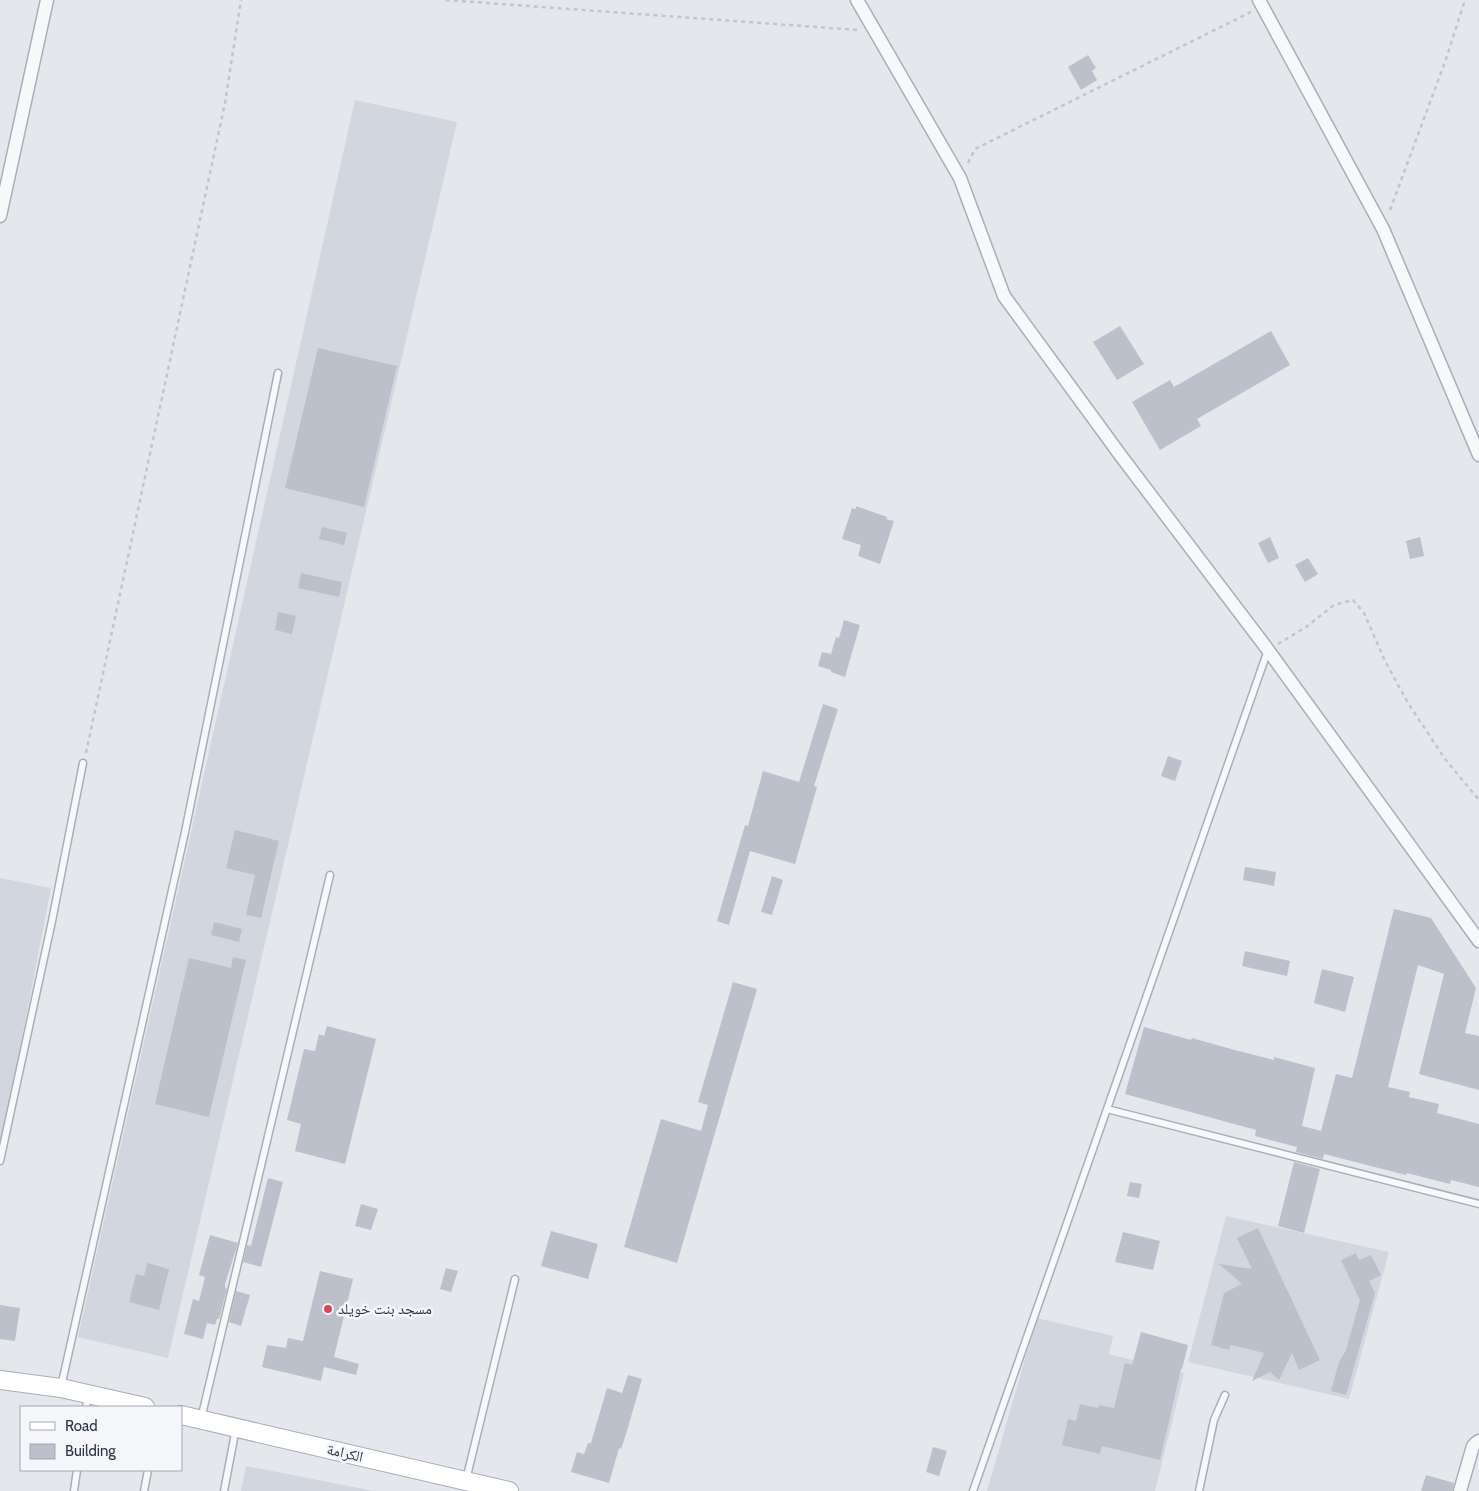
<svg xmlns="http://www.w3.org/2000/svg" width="1479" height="1491" viewBox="0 0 1479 1491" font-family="Cabin,'Noto Naskh Arabic',sans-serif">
	<rect width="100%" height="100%" fill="#e4e7ec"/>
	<!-- built -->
	<path fill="#d2d6de" d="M 355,100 L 457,122 L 168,1358 L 78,1337 Z
		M 0,878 L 51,888 L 0,1151 Z
		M 1226,1216 L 1389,1252 L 1349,1399 L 1188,1362 Z
		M 1037,1318 L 1113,1336 L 1109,1354 L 1184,1373 L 1155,1491 L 987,1491 Z
		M 246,1466 L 374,1491 L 241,1491 Z"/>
	<!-- building -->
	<path fill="#bbc0ca" d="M 1088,55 L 1096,68 L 1092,71 L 1097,80 L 1081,90 L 1068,67 Z
		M 1120,326 L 1144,364 L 1117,380 L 1093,342 Z
		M 1271,331 L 1290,365 L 1197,419 L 1201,426 L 1160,450 L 1132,402 L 1170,380 L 1174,387 Z
		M 318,348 L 397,366 L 364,507 L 285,488 Z
		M 856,506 L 887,517 L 886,519 L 894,521 L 880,564 L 858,556 L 861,545 L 842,539 L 852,508 L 856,509 Z
		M 322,527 L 347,533 L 344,545 L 319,539 Z
		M 1270,537 L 1279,558 L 1268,563 L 1258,543 Z
		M 1420,537 L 1424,556 L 1410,559 L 1406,541 Z
		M 1308,558 L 1318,574 L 1305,582 L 1295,565 Z
		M 301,573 L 342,582 L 339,597 L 298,588 Z
		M 278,612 L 296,616 L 292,634 L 275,630 Z
		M 844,620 L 860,625 L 845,677 L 831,672 L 831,670 L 818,666 L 822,652 L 831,654 L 836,637 L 839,638 Z
		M 823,704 L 838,709 L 814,786 L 817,787 L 795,864 L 750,851 L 729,925 L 717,921 L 745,825 L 748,826 L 763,771 L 799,782 Z
		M 1168,756 L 1182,761 L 1175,781 L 1161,776 Z
		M 235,830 L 279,841 L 261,918 L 246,915 L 255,875 L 226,868 Z
		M 1245,867 L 1276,872 L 1274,886 L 1243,880 Z
		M 772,876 L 783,880 L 772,915 L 761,912 Z
		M 1394,909 L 1431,918 L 1476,988 L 1465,1033 L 1479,1036 L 1479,1090 L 1419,1074 L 1444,974 L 1418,965 L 1388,1087 L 1410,1092 L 1409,1097 L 1439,1104 L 1437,1113 L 1479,1124 L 1479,1187 L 1451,1180 L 1450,1184 L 1407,1173 L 1406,1175 L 1324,1154 L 1323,1159 L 1296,1152 L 1297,1147 L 1255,1136 L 1256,1130 L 1125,1094 L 1144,1027 L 1191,1040 L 1192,1038 L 1231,1049 L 1274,1060 L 1274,1057 L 1315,1068 L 1302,1126 L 1321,1131 L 1336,1074 L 1352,1078 Z
		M 214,922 L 242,929 L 239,942 L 211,935 Z
		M 1245,951 L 1290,961 L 1287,976 L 1242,966 Z
		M 233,957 L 246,960 L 209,1117 L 155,1104 L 189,958 L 231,968 Z
		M 1322,969 L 1354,977 L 1345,1012 L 1314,1003 Z
		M 733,982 L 757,989 L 677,1263 L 624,1247 L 661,1119 L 701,1131 L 708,1105 L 698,1102 Z
		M 327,1026 L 376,1039 L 345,1164 L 295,1151 L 301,1124 L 287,1120 L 304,1049 L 315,1051 L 319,1034 L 324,1036 Z
		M 1294,1162 L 1320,1169 L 1304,1233 L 1278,1226 Z
		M 268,1178 L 283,1182 L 261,1267 L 243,1262 L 247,1245 L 251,1246 Z
		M 1130,1182 L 1142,1184 L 1139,1198 L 1127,1196 Z
		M 361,1204 L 378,1209 L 371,1230 L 355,1226 Z
		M 1258,1228 L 1320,1360 L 1299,1370 L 1292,1353 L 1279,1380 L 1270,1372 L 1252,1381 L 1264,1353 L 1231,1345 L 1229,1350 L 1211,1345 L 1224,1293 L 1242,1284 L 1219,1264 L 1252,1269 L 1237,1238 Z
		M 551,1231 L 598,1244 L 588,1279 L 541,1266 Z
		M 1123,1232 L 1160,1241 L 1153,1270 L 1115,1262 Z
		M 210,1235 L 238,1243 L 225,1284 L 225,1288 L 227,1289 L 219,1319 L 217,1319 L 215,1325 L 207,1323 L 203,1339 L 184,1334 L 193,1299 L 199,1301 L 205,1277 L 199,1275 Z
		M 1356,1253 L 1359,1260 L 1371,1255 L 1381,1275 L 1369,1281 L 1375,1293 L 1346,1395 L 1331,1391 L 1339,1362 L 1346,1350 L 1360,1300 L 1341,1260 Z
		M 147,1263 L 169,1269 L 159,1310 L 129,1302 L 136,1274 L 144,1276 Z
		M 446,1268 L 458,1271 L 451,1292 L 440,1289 Z
		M 320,1271 L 353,1279 L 334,1357 L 359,1364 L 356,1375 L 324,1367 L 321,1381 L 262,1367 L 267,1345 L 286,1348 L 288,1338 L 303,1341 Z
		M 236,1291 L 250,1295 L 241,1326 L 229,1322 Z
		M 0,1305 L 20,1308 L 15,1341 L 0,1339 Z
		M 1141,1332 L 1188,1345 L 1182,1369 L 1181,1369 L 1160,1460 L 1102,1446 L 1100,1454 L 1062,1445 L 1068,1419 L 1076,1421 L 1080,1404 L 1098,1408 L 1099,1405 L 1114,1408 L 1125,1363 L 1132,1365 Z
		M 628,1375 L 642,1379 L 626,1434 L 621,1449 L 619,1448 L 609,1483 L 571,1472 L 577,1452 L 584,1454 L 588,1443 L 591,1443 L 607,1388 L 622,1393 Z
		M 933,1447 L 947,1451 L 939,1476 L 926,1472 Z
		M 1426,1475 L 1454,1483 L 1452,1491 L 1421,1491 Z"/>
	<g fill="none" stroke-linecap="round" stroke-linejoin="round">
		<!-- lane casing -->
		<g stroke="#a9aeb7" stroke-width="9">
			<path id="lane" d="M 1107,1109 L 1479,1204
				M 0,1161 L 52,921 L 83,763
				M 61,1387 L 185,832 L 278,373
				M 86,1407 L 88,1396
				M 201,1419 L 330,875
				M 466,1480 L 515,1279
				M 74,1491 L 77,1470
				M 144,1491 L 148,1470
				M 224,1491 L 236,1428
				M 973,1491 L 1268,650
				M 1199,1491 L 1214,1420 L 1225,1395"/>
		</g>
		<!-- street casing -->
		<g stroke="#a9aeb7" stroke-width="15">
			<path id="street" d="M 857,0 L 960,178 L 1004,296 L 1121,456 L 1268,650 L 1479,941
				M 1259,0 L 1383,229 L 1479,455
				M 0,216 L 47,0
				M 1460,1491 L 1473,1446 L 1477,1442 L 1479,1441"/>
		</g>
		<!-- secondary casing -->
		<g stroke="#a9aeb7" stroke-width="20">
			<path id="secondary" d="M 0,1380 L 61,1388 L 145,1407
				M 181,1415 L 509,1491"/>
		</g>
		<!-- path -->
		<path stroke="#c2c5cb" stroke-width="2.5" stroke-dasharray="4 4" stroke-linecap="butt" d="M 446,0 L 858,30
			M 968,163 L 975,149 L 1251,12
			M 1390,210 L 1445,62 L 1465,0
			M 1278,644 L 1306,627 L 1334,605 L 1353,600 L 1364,613 L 1385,661 L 1408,703 L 1445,759 L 1479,800
			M 86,753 L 225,103 L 241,0"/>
		<!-- lane -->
		<use href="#lane" stroke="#f7f8fa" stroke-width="6"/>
		<!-- street -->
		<use href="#street" stroke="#f7f8fa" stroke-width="12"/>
		<!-- secondary -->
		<use href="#secondary" stroke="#fff" stroke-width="18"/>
	</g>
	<!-- markers -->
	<circle fill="#d1495b" stroke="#f4f6f9" stroke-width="2" cx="328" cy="1309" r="5"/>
	<g text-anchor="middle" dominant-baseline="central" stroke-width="5" stroke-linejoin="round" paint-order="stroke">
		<!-- poi labels -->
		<g font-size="15" fill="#2b3445" stroke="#f4f6f9" text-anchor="start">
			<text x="338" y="1309">مسجد بنت خويلد</text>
		</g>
		<!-- street labels -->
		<g font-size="15" fill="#2b3445" stroke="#f4f6f9">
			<text transform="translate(345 1453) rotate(13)">الكرامة</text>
		</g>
	</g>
	<!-- legend -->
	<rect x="20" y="1406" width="162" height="65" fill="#f4f6f9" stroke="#a4a8b1"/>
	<rect x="30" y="1422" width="25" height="8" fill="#ffffff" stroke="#a4a8b1"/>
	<text x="65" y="1431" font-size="15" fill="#2b3445">Road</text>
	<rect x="30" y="1444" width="25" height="15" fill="#bbc0ca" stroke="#a4a8b1"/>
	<text x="65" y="1456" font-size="15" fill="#2b3445">Building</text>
</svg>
